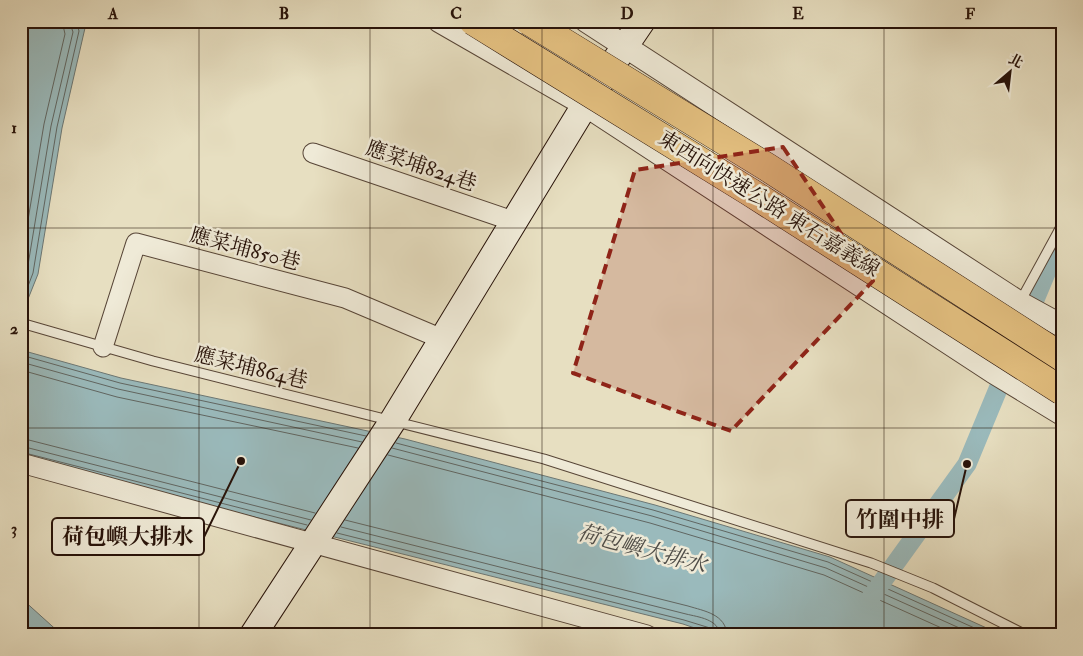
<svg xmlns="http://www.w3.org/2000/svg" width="1083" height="656" viewBox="0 0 1083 656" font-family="'IM FELL Double Pica','Noto Serif TC',serif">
	<rect width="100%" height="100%" fill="#e7dfc1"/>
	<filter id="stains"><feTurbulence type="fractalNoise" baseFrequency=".004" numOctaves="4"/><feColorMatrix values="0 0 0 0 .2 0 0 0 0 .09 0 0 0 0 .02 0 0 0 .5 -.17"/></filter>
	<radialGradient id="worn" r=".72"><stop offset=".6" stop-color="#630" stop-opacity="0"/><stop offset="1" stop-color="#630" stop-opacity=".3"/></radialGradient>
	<!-- water -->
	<path fill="#9ababc" stroke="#6c7774" d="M 21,21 L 79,21 L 85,28 L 62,128 L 38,274 L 28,299 L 21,301 Z
		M 21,350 L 121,378 L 405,439 L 655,505 L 830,557 L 1002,635 L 715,635 L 683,624 L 86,475 L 21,457 Z
		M 21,598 L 62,635 L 21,635 Z"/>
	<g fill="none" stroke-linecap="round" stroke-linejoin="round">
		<!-- shore -->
		<path stroke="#606662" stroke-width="1" d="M 21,262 L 44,124 L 65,34 L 62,21
			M 21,286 L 27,271 L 51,126 L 73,32 L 69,21
			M 21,295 L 25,294 L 33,273 L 57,127 L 79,31 L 76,21
			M 21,355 L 120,383 L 366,436
			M 21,362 L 118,389 L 362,442
			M 21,370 L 117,397 L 358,448
			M 21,438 L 315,513
			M 396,443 L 653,510 L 828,562 L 990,635
			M 21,446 L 311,520
			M 392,448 L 652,516 L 826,568 L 975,635
			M 21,452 L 307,525
			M 388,455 L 650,523 L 824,575 L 957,635
			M 345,520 L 688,606 C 704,611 726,614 727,635
			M 341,527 L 686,614 C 698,617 719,619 720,635
			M 337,533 L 684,620 L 710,628 L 713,631 L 713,635"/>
		<!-- canal -->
		<path stroke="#9ababc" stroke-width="19" d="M 1026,321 L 1062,235
			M 869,600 L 967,464 L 1008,365"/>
		<!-- service casing -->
		<g stroke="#574537" stroke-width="11">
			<path id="service" d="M 1020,302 L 1062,225
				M 21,323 L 153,361 L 544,459 L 871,563 L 933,588 L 1026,635"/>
		</g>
		<!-- minor casing -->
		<g stroke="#574537" stroke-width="21">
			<path id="minor" d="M 313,153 L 513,221
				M 103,347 L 136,243 L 345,298 L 442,339
				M 21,463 L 647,635"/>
		</g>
		<!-- tertiary casing -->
		<g stroke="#574537" stroke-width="24">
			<path id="tertiary" d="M 439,21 L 585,105 L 993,372 L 1062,414
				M 586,21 L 1020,303 L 1062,326"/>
		</g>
		<!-- secondary casing -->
		<g stroke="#271209" stroke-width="28">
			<path id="secondary" d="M 253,635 L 392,422 L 585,105 L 642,21"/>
		</g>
		<!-- service -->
		<use href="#service" stroke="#efead7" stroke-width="9"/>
		<!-- minor -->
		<use href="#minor" stroke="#efead7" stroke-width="19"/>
		<!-- tertiary -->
		<use href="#tertiary" stroke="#efead7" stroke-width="22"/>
		<!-- secondary -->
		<use href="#secondary" stroke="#efead7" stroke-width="26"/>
		<!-- trunk-bridge casing -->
		<g stroke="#271209" stroke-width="29" stroke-linecap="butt">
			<path id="trunk-bridge" d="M 473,21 L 750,192 L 1062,391
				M 529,21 L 767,167 L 1062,357"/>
		</g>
		<!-- trunk-bridge -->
		<use href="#trunk-bridge" stroke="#e4c080" stroke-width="28"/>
	</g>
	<!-- marked area -->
	<path fill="#8f2418" fill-opacity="0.2" stroke="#8f2418" stroke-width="4" stroke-dasharray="10 6" stroke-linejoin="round" d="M 783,147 L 873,281 L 731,431 L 573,373 L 635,170 Z"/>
	<!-- grid -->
	<path fill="none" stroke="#271209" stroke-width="1" stroke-opacity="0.55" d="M 199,21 L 199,635M 370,21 L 370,635M 542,21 L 542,635M 713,21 L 713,635M 884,21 L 884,635M 21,228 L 1062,228M 21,428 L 1062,428"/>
	<g text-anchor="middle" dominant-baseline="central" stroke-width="5" stroke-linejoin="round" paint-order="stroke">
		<!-- street labels -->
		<g font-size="21" fill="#271209" stroke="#efead7">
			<text transform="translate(421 166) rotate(19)">應菜埔824巷</text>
			<text transform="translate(769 204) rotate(32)">東西向快速公路 東石嘉義線</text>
			<text transform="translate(245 249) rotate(15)">應菜埔850巷</text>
			<text transform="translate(251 368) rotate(14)">應菜埔864巷</text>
		</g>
		<!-- water labels -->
		<g font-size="22" font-style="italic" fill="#4f4d48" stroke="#efead7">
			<text transform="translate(642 549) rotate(15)">荷包嶼大排水</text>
		</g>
	</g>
	<!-- callouts -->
	<path fill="none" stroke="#271209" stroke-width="2" d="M967 464L954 519M241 461L204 537"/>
	<g fill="#271209" stroke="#efead7" stroke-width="2">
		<circle cx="967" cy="464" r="5"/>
		<circle cx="241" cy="461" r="5"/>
	</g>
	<g fill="#efead7" stroke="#271209" stroke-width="2">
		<rect x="846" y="500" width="108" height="37" rx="5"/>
		<rect x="52" y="518" width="152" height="37" rx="5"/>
	</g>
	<g font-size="22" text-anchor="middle" font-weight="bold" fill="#271209">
		<text x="900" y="527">竹圍中排</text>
		<text x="128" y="544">荷包嶼大排水</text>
	</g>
	<!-- margin -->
	<rect width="1083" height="656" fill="none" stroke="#e7dfc1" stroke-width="55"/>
	<!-- north arrow -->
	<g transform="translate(1010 72) rotate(28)" stroke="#efead7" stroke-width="4" paint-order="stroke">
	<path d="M0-4L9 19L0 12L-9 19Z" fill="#271209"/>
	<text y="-8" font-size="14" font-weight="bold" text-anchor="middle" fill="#271209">北</text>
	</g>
	<rect x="28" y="28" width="1028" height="600" fill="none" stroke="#271209" stroke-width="2"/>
	<g font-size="16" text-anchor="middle" font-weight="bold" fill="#271209">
		<text x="113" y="19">A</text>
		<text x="284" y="19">B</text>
		<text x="456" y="19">C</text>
		<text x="627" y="19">D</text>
		<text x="798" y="19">E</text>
		<text x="970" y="19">F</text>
		<text x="14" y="133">1</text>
		<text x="14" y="334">2</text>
		<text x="14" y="534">3</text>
	</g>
	<rect width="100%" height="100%" filter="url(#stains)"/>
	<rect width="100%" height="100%" fill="url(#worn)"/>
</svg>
